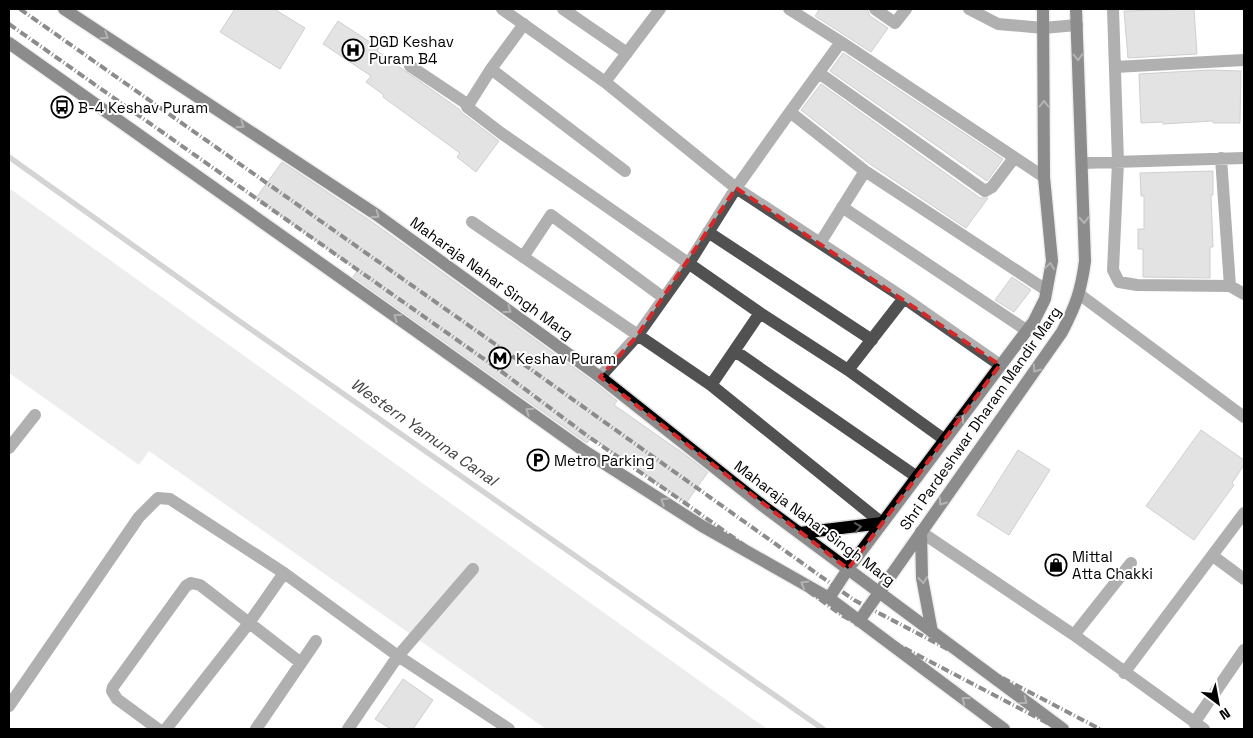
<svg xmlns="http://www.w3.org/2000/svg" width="1253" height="738" viewBox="0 0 1253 738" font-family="'Space Grotesk',sans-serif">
	<rect width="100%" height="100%" fill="#fff"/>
	<!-- green -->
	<path fill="#d8d8d8" d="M 9,188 L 767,729 L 546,729 L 149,451 L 139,465 L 9,373 Z"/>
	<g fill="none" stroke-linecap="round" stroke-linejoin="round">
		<!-- stream -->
		<path stroke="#9f9f9f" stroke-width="5.5" d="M 9,157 L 242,323 L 823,729"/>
	</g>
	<!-- building -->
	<path fill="#c0c0c0" stroke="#959595" d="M 235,9 L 274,9 L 305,28 L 280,69 L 220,32 Z
		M 820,9 L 867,9 L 870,16 L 888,28 L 871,52 L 815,16 Z
		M 1194,9 L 1197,54 L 1128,58 L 1124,11 Z
		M 338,21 L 379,48 L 377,51 L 459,109 L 462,113 L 499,141 L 476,172 L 457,157 L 460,153 L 383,97 L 384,95 L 366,82 L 371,76 L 323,44 Z
		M 843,53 L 1003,159 L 987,181 L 830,71 Z
		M 1209,70 L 1241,71 L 1240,123 L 1213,123 L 1213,121 L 1163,124 L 1163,122 L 1141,123 L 1139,74 Z
		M 821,84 L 980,198 L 988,198 L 966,228 L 870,164 L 801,110 Z
		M 282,162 L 372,222 L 595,383 L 617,401 L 614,405 L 684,454 L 708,472 L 686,503 L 591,437 L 587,443 L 353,277 L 358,270 L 256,198 Z
		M 1213,171 L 1213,195 L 1211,195 L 1213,247 L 1210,247 L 1210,278 L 1143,277 L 1143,249 L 1138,249 L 1138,229 L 1144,229 L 1144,196 L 1141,196 L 1140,173 Z
		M 1012,277 L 1031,290 L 1014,312 L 995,300 Z
		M 1201,430 L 1244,460 L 1244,465 L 1232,483 L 1234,485 L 1194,540 L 1146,506 Z
		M 1018,450 L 1050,470 L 1009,535 L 977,515 Z
		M 403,679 L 433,700 L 413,729 L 391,729 L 375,719 Z"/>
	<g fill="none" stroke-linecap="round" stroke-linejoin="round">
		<!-- major casing -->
		<g stroke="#dbdbdb" stroke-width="15">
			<path id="major" d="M 64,9 L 377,215 L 600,377 L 763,506 L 1063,729
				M 9,43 L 402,321 L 583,450 L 702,526 L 829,598 L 1004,729
				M 921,532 L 922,578 L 932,632
				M 800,533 L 882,523
				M 829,598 L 848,569 L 1034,321 L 1045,299 L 1052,261 L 1044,177 L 1043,9
				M 859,621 L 1062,332 C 1076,305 1081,291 1085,261 L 1076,9"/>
		</g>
		<!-- minor -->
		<path stroke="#515151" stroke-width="12" d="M 502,9 L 605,82
			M 563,9 L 627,53
			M 660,9 L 605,82 L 736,188 L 904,298
			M 789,9 L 841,42 L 790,112
			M 875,9 L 895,23 L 906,9
			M 969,9 L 998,24 L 1043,28 L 1077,25
			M 1113,9 L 1118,162 L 1113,270 L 1119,282 L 1137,285 L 1230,286 L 1244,294
			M 524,24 L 491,69 L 467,107 L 501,133 L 760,313 L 711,385
			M 841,42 L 1044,177
			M 410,66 L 467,104
			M 1115,67 L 1244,60
			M 491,69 L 625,171
			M 819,73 L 985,191 L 992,187 L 1014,158
			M 1221,158 L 1230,286
			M 1082,163 L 1244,158
			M 842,207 L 1026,330
			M 472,222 L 711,385 L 882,523
			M 708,232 L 872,340
			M 820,243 L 865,171
			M 523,257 L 551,215 L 664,298
			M 1079,294 L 1244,417
			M 760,313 L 848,370
			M 735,351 L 917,477
			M 600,377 L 637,336 L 689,263 L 736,188 L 790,112 L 865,171 L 1046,290
			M 945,440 L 848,370 L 904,298 L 1000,365
			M 9,448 L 35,415
			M 921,532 L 1074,635 L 1204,729
			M 1213,556 L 1244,579
			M 1074,635 L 1131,563
			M 1124,673 L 1244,513
			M 9,706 L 139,517 L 158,498 L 170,499 L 284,573 L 398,656 L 509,729
			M 1194,723 L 1244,650
			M 158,729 L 117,699 L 112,691 L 113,687 L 186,586 L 191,583 L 200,585 L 301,663
			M 166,729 L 249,623 L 284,573
			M 256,729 L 316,641
			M 348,729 L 398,656 L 473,569"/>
		<!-- major -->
		<use href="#major" stroke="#000" stroke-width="12"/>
		<!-- rail -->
		<path stroke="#000" stroke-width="4" stroke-dasharray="8 2.5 1 2.5" stroke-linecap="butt" d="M 20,9 L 505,351 L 854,600 L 1100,729
			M 9,24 L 494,366 L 589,437 L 685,503 L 843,616 L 1059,729"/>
	</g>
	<!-- one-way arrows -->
	<defs><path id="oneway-chevron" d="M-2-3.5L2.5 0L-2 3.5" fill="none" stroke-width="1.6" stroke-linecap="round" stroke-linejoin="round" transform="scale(1.25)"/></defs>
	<g stroke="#595959">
		<use href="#oneway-chevron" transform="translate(105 36) rotate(33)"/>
		<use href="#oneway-chevron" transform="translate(1078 57) rotate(88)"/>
		<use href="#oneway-chevron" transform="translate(1044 104) rotate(-90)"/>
		<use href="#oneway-chevron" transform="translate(241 125) rotate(33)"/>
		<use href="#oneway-chevron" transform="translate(376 215) rotate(35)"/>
		<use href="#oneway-chevron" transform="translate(1084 220) rotate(88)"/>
		<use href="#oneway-chevron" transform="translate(1050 266) rotate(-82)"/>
		<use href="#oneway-chevron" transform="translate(508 310) rotate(36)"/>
		<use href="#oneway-chevron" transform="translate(397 317) rotate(-145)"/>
		<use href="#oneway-chevron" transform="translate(1036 369) rotate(125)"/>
		<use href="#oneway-chevron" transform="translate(529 411) rotate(-145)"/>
		<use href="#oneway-chevron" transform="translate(961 418) rotate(-53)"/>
		<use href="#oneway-chevron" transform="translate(664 501) rotate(-148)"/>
		<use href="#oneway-chevron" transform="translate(942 502) rotate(125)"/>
		<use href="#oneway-chevron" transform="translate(858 527) rotate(-8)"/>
		<use href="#oneway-chevron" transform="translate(923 580) rotate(84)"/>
		<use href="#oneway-chevron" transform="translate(804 584) rotate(-150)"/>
		<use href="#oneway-chevron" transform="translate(965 700) rotate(-143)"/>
		<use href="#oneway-chevron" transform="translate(1024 701) rotate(37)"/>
	</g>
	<!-- marked area -->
	<path d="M0 0H1253V738H0ZM 736,188 L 1000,365 L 848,569 L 600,377 L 637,336 Z" fill="#fff" fill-opacity=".55" fill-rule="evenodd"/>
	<path fill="none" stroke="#d62828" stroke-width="4" stroke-dasharray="10 6" stroke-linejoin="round" d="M 736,188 L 1000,365 L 848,569 L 600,377 L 637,336 Z"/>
	<!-- icons -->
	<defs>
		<g id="hospital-ring" transform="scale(1.125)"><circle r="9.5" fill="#fff" stroke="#000" stroke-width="1.5"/><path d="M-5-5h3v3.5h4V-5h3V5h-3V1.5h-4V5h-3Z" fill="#000"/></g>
		<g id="bus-ring" transform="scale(1.125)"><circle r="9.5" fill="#fff" stroke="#000" stroke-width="1.5"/><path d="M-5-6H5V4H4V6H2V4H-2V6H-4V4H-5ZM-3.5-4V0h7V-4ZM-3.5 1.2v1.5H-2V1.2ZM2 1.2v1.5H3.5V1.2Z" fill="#000"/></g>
		<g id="metro-ring" transform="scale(1.125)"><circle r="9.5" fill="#fff" stroke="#000" stroke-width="1.5"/><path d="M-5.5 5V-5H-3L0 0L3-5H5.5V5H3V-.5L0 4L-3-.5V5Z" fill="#000"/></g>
		<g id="parking-ring" transform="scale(1.125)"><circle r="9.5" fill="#fff" stroke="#000" stroke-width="1.5"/><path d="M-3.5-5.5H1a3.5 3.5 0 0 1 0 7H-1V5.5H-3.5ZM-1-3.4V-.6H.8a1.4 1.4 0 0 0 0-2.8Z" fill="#000"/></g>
		<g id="shop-ring" transform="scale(1.125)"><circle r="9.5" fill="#fff" stroke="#000" stroke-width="1.5"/><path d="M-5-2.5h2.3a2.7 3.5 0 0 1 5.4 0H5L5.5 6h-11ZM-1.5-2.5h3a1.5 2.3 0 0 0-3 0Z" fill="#000"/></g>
	</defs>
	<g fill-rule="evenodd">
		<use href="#hospital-ring" x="353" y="50"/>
		<use href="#bus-ring" x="62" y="107"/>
		<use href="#metro-ring" x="500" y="358"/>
		<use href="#parking-ring" x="538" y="460"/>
		<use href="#shop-ring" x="1056" y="565"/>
	</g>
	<g text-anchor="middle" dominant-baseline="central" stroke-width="4" stroke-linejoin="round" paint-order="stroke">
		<!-- poi labels -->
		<g font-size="15" fill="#000" stroke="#fff" text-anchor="start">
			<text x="369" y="41">DGD Keshav<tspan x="369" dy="17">Puram B4</tspan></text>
			<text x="78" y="107">B-4 Keshav Puram</text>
			<text x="516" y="358">Keshav Puram</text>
			<text x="554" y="460">Metro Parking</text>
			<text x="1072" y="556">Mittal<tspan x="1072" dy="17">Atta Chakki</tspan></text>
		</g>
		<!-- street labels -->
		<g font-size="15" fill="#000" stroke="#fff">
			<text transform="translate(492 278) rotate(36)">Maharaja Nahar Singh Marg</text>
			<text transform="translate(980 418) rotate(-55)">Shri Pardeshwar Dharam Mandir Marg</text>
			<text transform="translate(815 523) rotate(37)">Maharaja Nahar Singh Marg</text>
		</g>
		<!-- water labels -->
		<g font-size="16" font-style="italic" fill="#404040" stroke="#fff">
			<text transform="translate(424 432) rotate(35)">Western Yamuna Canal</text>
		</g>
	</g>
	<!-- border -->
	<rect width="1253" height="738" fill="none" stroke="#000000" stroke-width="20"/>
	<!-- north arrow -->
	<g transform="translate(1218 703) rotate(148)" stroke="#ffffff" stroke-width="4" paint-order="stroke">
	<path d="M0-4L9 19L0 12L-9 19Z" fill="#000000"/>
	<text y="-8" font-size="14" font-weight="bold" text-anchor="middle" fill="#000000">N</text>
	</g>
</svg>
